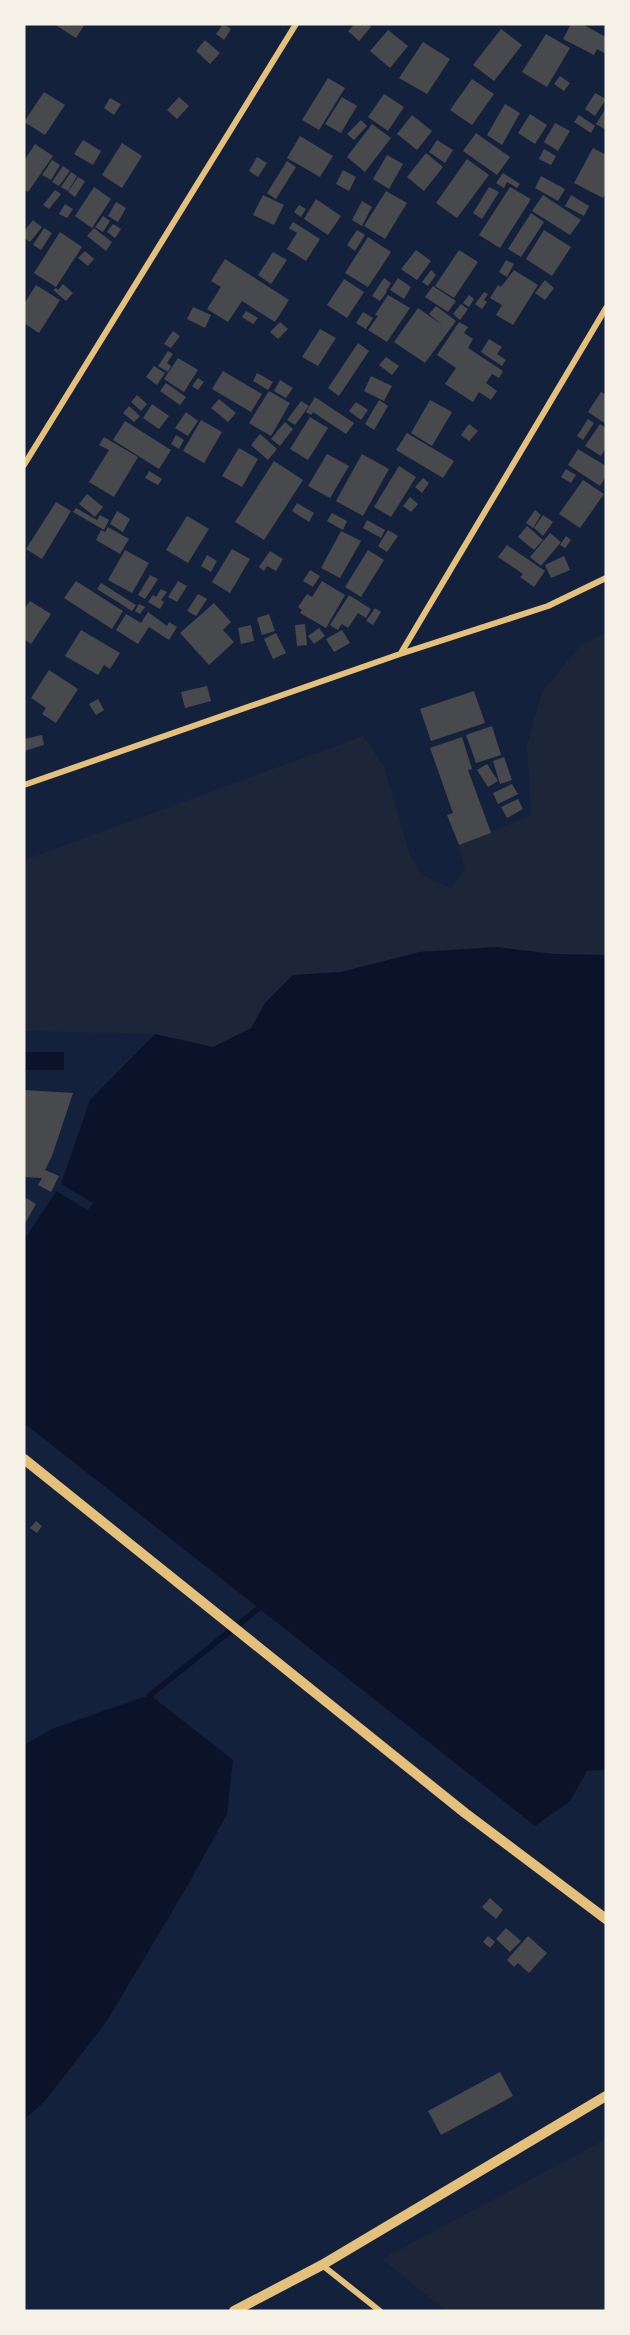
<svg xmlns="http://www.w3.org/2000/svg" width="630" height="2335" viewBox="0 0 630 2335" font-family="Overpass,sans-serif">
	<rect width="100%" height="100%" fill="#14213d"/>
	<!-- green -->
	<path fill="#1d2539" d="M 606,633 L 606,955 L 553,954 L 497,947 L 420,952 L 341,972 L 293,975 L 265,1003 L 251,1028 L 213,1047 L 155,1034 L 24,1031 L 24,860 L 363,736 L 384,767 L 410,855 L 422,875 L 451,888 L 465,869 L 459,845 L 531,815 L 527,746 L 542,692 L 582,644 Z
		M 606,2139 L 606,2311 L 446,2311 L 382,2259 Z"/>
	<!-- water -->
	<path fill="#0b132b" d="M 497,947 L 553,954 L 606,955 L 606,1770 L 587,1771 L 570,1801 L 535,1826 L 24,1423 L 24,1240 L 61,1184 L 90,1100 L 155,1034 L 213,1047 L 251,1028 L 265,1003 L 293,975 L 341,972 L 420,952 Z
		M 25,1052 L 64,1052 L 64,1070 L 25,1070 Z
		M 150,1695 L 233,1760 L 227,1814 L 188,1885 L 105,2024 L 43,2103 L 24,2119 L 24,1745 L 54,1728 Z"/>
	<!-- pier -->
	<path fill="#14213d" d="M 61,1184 L 93,1203 L 88,1210 L 56,1191 Z"/>
	<g fill="none" stroke-linecap="round" stroke-linejoin="round">
		<!-- stream -->
		<path stroke="#0b132b" stroke-width="6" d="M 150,1695 L 259,1608"/>
	</g>
	<!-- building -->
	<path fill="#48494c" d="M 54,24 L 85,24 L 76,38 Z
		M 223,24 L 231,29 L 224,40 L 216,34 Z
		M 355,24 L 368,24 L 371,27 L 359,41 L 348,31 Z
		M 571,24 L 582,24 L 606,37 L 606,54 L 597,49 L 594,55 L 563,39 Z
		M 501,29 L 522,45 L 494,81 L 473,65 Z
		M 388,30 L 408,46 L 390,68 L 370,51 Z
		M 546,34 L 570,48 L 547,87 L 522,72 Z
		M 205,40 L 220,53 L 210,64 L 196,51 Z
		M 423,42 L 450,59 L 427,94 L 399,78 Z
		M 560,76 L 570,83 L 564,91 L 554,84 Z
		M 328,78 L 345,88 L 319,130 L 302,120 Z
		M 472,79 L 494,94 L 472,125 L 450,110 Z
		M 44,92 L 65,105 L 45,135 L 24,122 Z
		M 595,93 L 606,99 L 595,116 L 585,109 Z
		M 384,94 L 404,107 L 388,131 L 368,117 Z
		M 179,97 L 189,106 L 177,119 L 167,110 Z
		M 342,97 L 357,106 L 341,133 L 325,124 Z
		M 110,98 L 121,104 L 114,115 L 104,108 Z
		M 505,104 L 520,113 L 502,145 L 487,135 Z
		M 606,108 L 606,130 L 596,124 Z
		M 530,114 L 547,125 L 535,144 L 518,133 Z
		M 412,115 L 432,131 L 417,150 L 397,134 Z
		M 579,115 L 595,126 L 591,133 L 574,122 Z
		M 361,120 L 367,126 L 354,140 L 347,134 Z
		M 555,123 L 570,131 L 558,151 L 544,142 Z
		M 372,124 L 391,138 L 365,172 L 347,157 Z
		M 476,133 L 510,157 L 497,175 L 463,151 Z
		M 300,136 L 333,156 L 320,177 L 287,158 Z
		M 83,140 L 101,151 L 93,165 L 74,154 Z
		M 437,140 L 453,150 L 445,163 L 429,152 Z
		M 122,143 L 142,156 L 122,188 L 102,175 Z
		M 35,144 L 53,156 L 28,192 L 24,190 L 24,161 Z
		M 593,148 L 606,155 L 606,192 L 603,198 L 574,183 Z
		M 544,149 L 556,156 L 551,165 L 539,159 Z
		M 426,153 L 443,167 L 424,191 L 407,177 Z
		M 387,155 L 403,164 L 389,189 L 373,179 Z
		M 257,157 L 267,163 L 258,177 L 249,171 Z
		M 467,159 L 489,175 L 457,218 L 436,203 Z
		M 52,160 L 60,165 L 51,180 L 42,175 Z
		M 287,161 L 296,167 L 276,199 L 267,193 Z
		M 63,166 L 70,171 L 59,186 L 52,182 Z
		M 343,170 L 356,177 L 349,191 L 336,184 Z
		M 71,172 L 77,176 L 68,191 L 61,187 Z
		M 503,173 L 520,184 L 517,188 L 507,182 L 504,188 L 496,183 Z
		M 541,176 L 565,189 L 558,201 L 535,188 Z
		M 78,177 L 85,181 L 75,197 L 68,192 Z
		M 94,187 L 111,199 L 92,228 L 75,216 Z
		M 489,187 L 499,192 L 482,219 L 473,213 Z
		M 510,187 L 531,199 L 500,248 L 479,235 Z
		M 55,190 L 61,194 L 49,209 L 43,205 Z
		M 386,191 L 407,203 L 385,239 L 364,226 Z
		M 263,195 L 284,205 L 274,225 L 253,215 Z
		M 543,195 L 581,220 L 570,235 L 532,211 Z
		M 571,195 L 589,206 L 584,216 L 565,206 Z
		M 316,199 L 341,216 L 328,235 L 304,219 Z
		M 362,201 L 372,207 L 362,226 L 352,220 Z
		M 116,202 L 126,208 L 118,222 L 108,216 Z
		M 65,204 L 73,209 L 67,218 L 59,214 Z
		M 299,205 L 306,209 L 301,217 L 294,212 Z
		M 531,213 L 544,222 L 521,257 L 508,249 Z
		M 103,216 L 110,221 L 103,232 L 95,227 Z
		M 33,220 L 42,227 L 30,242 L 24,238 L 24,231 Z
		M 293,222 L 320,239 L 306,261 L 287,249 L 297,233 L 289,228 Z
		M 113,224 L 121,229 L 115,238 L 107,232 Z
		M 44,228 L 52,233 L 41,250 L 33,245 Z
		M 94,228 L 112,242 L 106,251 L 87,236 Z
		M 357,230 L 365,235 L 355,251 L 347,245 Z
		M 544,230 L 571,247 L 552,276 L 526,259 Z
		M 60,232 L 82,247 L 56,287 L 34,273 Z
		M 368,237 L 391,252 L 368,287 L 345,273 Z
		M 416,250 L 431,261 L 417,280 L 401,269 Z
		M 459,250 L 478,262 L 454,298 L 435,286 Z
		M 85,251 L 94,259 L 88,266 L 78,258 Z
		M 273,252 L 287,260 L 271,284 L 258,275 Z
		M 225,259 L 289,300 L 275,322 L 242,301 L 228,322 L 207,309 L 221,287 L 211,281 Z
		M 506,260 L 514,264 L 507,277 L 499,272 Z
		M 431,270 L 436,275 L 428,286 L 422,282 Z
		M 514,270 L 538,285 L 513,325 L 496,315 L 502,305 L 490,298 L 498,285 L 501,287 Z
		M 384,278 L 391,283 L 386,291 L 387,292 L 380,301 L 372,296 Z
		M 398,278 L 411,287 L 404,299 L 390,290 Z
		M 344,279 L 364,292 L 347,318 L 327,305 Z
		M 545,280 L 554,288 L 545,300 L 535,293 Z
		M 63,284 L 73,293 L 66,301 L 53,290 L 56,288 L 58,290 Z
		M 36,285 L 60,300 L 39,333 L 24,323 L 24,304 Z
		M 433,286 L 456,301 L 448,312 L 425,297 Z
		M 484,292 L 488,294 L 484,300 L 487,302 L 482,309 L 475,304 Z
		M 388,295 L 410,308 L 387,342 L 368,330 L 378,316 L 375,315 Z
		M 469,295 L 474,299 L 469,307 L 463,303 Z
		M 461,304 L 468,309 L 460,320 L 453,314 Z
		M 436,306 L 456,321 L 425,363 L 394,342 L 418,308 L 442,325 L 429,314 Z
		M 193,307 L 211,315 L 205,328 L 187,319 Z
		M 246,311 L 258,318 L 253,324 L 242,317 Z
		M 363,312 L 373,318 L 366,329 L 356,323 Z
		M 280,322 L 288,329 L 278,339 L 270,332 Z
		M 459,322 L 468,327 L 464,333 L 473,339 L 468,348 L 503,371 L 499,378 L 492,374 L 486,383 L 497,391 L 491,400 L 479,392 L 473,402 L 445,384 L 456,368 L 437,355 Z
		M 320,329 L 336,338 L 318,366 L 302,357 Z
		M 173,331 L 180,336 L 171,348 L 164,344 Z
		M 489,339 L 502,347 L 497,354 L 506,360 L 502,366 L 481,352 Z
		M 358,343 L 369,351 L 339,396 L 328,388 Z
		M 168,351 L 173,354 L 167,363 L 171,366 L 168,372 L 158,366 Z
		M 386,357 L 399,366 L 392,375 L 379,365 Z
		M 178,358 L 198,370 L 184,392 L 164,379 Z
		M 154,366 L 165,373 L 157,385 L 146,377 Z
		M 223,371 L 262,394 L 251,412 L 212,389 Z
		M 257,373 L 273,382 L 268,390 L 253,381 Z
		M 371,376 L 392,386 L 384,401 L 364,391 Z
		M 198,378 L 204,382 L 198,390 L 192,386 Z
		M 280,380 L 293,388 L 286,398 L 274,391 Z
		M 166,383 L 186,397 L 180,405 L 160,391 Z
		M 269,391 L 290,403 L 271,436 L 249,423 Z
		M 601,392 L 606,395 L 606,424 L 588,412 Z
		M 137,395 L 147,404 L 141,411 L 131,402 Z
		M 315,397 L 354,423 L 346,434 L 313,412 L 311,415 L 306,412 Z
		M 219,399 L 236,413 L 228,422 L 211,408 Z
		M 379,400 L 388,406 L 374,430 L 365,424 Z
		M 430,400 L 452,412 L 432,446 L 411,433 Z
		M 301,401 L 309,406 L 295,425 L 287,420 Z
		M 356,402 L 368,410 L 361,420 L 349,411 Z
		M 152,404 L 169,416 L 159,429 L 143,418 Z
		M 129,406 L 140,416 L 134,422 L 123,413 Z
		M 186,412 L 198,421 L 188,436 L 175,428 Z
		M 310,417 L 328,428 L 308,460 L 290,449 Z
		M 588,419 L 594,423 L 583,440 L 577,436 Z
		M 201,420 L 222,432 L 204,463 L 183,451 Z
		M 125,421 L 171,450 L 159,469 L 113,440 Z
		M 285,422 L 293,429 L 280,446 L 271,439 Z
		M 469,424 L 478,431 L 469,441 L 461,435 Z
		M 600,424 L 606,428 L 606,448 L 601,456 L 585,446 Z
		M 407,433 L 454,461 L 443,478 L 396,450 Z
		M 260,434 L 277,449 L 268,460 L 251,445 Z
		M 176,435 L 184,440 L 179,449 L 171,444 Z
		M 104,437 L 138,457 L 114,497 L 89,482 L 109,450 L 99,445 Z
		M 239,448 L 258,459 L 242,487 L 222,476 Z
		M 578,449 L 606,466 L 606,476 L 600,486 L 568,465 Z
		M 327,454 L 349,466 L 330,498 L 308,486 Z
		M 362,454 L 389,469 L 363,516 L 336,501 Z
		M 274,461 L 303,480 L 264,540 L 235,522 Z
		M 399,466 L 416,477 L 391,517 L 374,507 Z
		M 566,469 L 576,475 L 571,483 L 561,477 Z
		M 149,471 L 162,479 L 158,485 L 145,478 Z
		M 423,478 L 429,483 L 422,493 L 415,487 Z
		M 583,480 L 604,494 L 580,528 L 559,514 Z
		M 87,494 L 103,507 L 95,517 L 79,504 Z
		M 410,497 L 418,504 L 411,512 L 403,506 Z
		M 56,502 L 71,511 L 42,559 L 26,549 Z
		M 297,503 L 314,513 L 309,522 L 292,511 Z
		M 76,508 L 97,520 L 100,515 L 109,520 L 104,530 L 73,512 Z
		M 535,510 L 541,515 L 533,528 L 526,523 Z
		M 117,511 L 130,519 L 123,532 L 110,524 Z
		M 332,513 L 347,521 L 343,530 L 327,521 Z
		M 543,515 L 553,522 L 543,536 L 534,528 Z
		M 187,516 L 209,529 L 188,563 L 166,550 Z
		M 367,520 L 385,530 L 381,538 L 363,528 Z
		M 527,526 L 543,540 L 534,550 L 518,537 Z
		M 108,527 L 129,539 L 120,554 L 96,540 L 101,530 L 105,532 Z
		M 388,530 L 398,536 L 387,552 L 378,546 Z
		M 341,531 L 361,541 L 340,578 L 321,568 Z
		M 550,533 L 561,542 L 541,566 L 530,557 Z
		M 566,536 L 571,540 L 565,548 L 560,545 Z
		M 507,545 L 545,571 L 534,587 L 520,577 L 523,574 L 498,557 Z
		M 232,549 L 250,559 L 230,593 L 212,582 Z
		M 125,550 L 149,563 L 132,593 L 108,580 Z
		M 368,550 L 384,560 L 361,597 L 345,587 Z
		M 270,551 L 283,559 L 276,571 L 267,566 L 264,571 L 259,567 Z
		M 207,555 L 217,561 L 211,572 L 201,566 Z
		M 564,556 L 570,570 L 551,578 L 545,565 Z
		M 310,570 L 320,576 L 313,587 L 303,581 Z
		M 150,575 L 158,579 L 145,599 L 138,595 Z
		M 76,581 L 123,611 L 112,629 L 64,598 Z
		M 178,581 L 187,586 L 177,602 L 168,597 Z
		M 322,581 L 345,595 L 326,628 L 300,613 L 302,610 L 298,607 L 307,594 L 312,597 Z
		M 101,583 L 136,605 L 132,611 L 97,589 Z
		M 161,589 L 167,592 L 161,600 L 164,602 L 160,609 L 148,602 L 153,595 L 156,597 Z
		M 198,594 L 207,599 L 196,616 L 187,611 Z
		M 349,595 L 371,609 L 366,618 L 358,613 L 348,628 L 342,624 L 338,630 L 330,625 Z
		M 30,601 L 51,614 L 31,644 L 24,639 L 24,609 Z
		M 214,603 L 231,622 L 223,630 L 234,642 L 209,665 L 180,633 Z
		M 139,604 L 145,607 L 140,614 L 135,611 Z
		M 375,608 L 381,612 L 373,625 L 366,621 Z
		M 148,612 L 167,626 L 169,622 L 177,627 L 169,640 L 149,627 L 138,644 L 116,630 L 126,614 L 141,623 Z
		M 269,614 L 275,631 L 262,635 L 257,618 Z
		M 305,624 L 307,645 L 297,646 L 295,625 Z
		M 251,625 L 254,641 L 241,644 L 238,628 Z
		M 319,628 L 325,636 L 314,644 L 308,636 Z
		M 81,630 L 120,653 L 110,669 L 104,665 L 98,675 L 65,656 Z
		M 342,630 L 350,643 L 334,652 L 326,639 Z
		M 276,633 L 286,653 L 273,659 L 264,639 Z
		M 49,670 L 78,689 L 56,723 L 42,714 L 46,708 L 31,698 Z
		M 207,686 L 211,701 L 185,708 L 181,692 Z
		M 474,691 L 485,723 L 431,741 L 420,709 Z
		M 98,699 L 104,710 L 96,715 L 89,704 Z
		M 492,726 L 501,755 L 476,763 L 466,735 Z
		M 42,735 L 44,745 L 24,751 L 24,739 Z
		M 462,737 L 472,769 L 468,770 L 491,833 L 459,845 L 447,815 L 453,813 L 430,748 Z
		M 504,757 L 512,780 L 500,784 L 493,761 Z
		M 487,764 L 498,781 L 488,787 L 477,770 Z
		M 512,784 L 518,794 L 498,804 L 493,793 Z
		M 518,799 L 523,809 L 507,818 L 501,807 Z
		M 24,1090 L 73,1093 L 52,1156 L 45,1170 L 59,1176 L 51,1192 L 38,1185 L 42,1178 L 24,1177 Z
		M 26,1198 L 36,1204 L 24,1225 L 24,1201 Z
		M 36,1521 L 42,1526 L 37,1533 L 30,1528 Z
		M 490,1898 L 503,1910 L 496,1919 L 482,1907 Z
		M 506,1928 L 521,1941 L 510,1952 L 496,1939 Z
		M 488,1936 L 495,1942 L 490,1948 L 483,1942 Z
		M 528,1936 L 547,1953 L 529,1973 L 518,1963 L 514,1967 L 507,1960 Z
		M 500,2072 L 513,2096 L 441,2135 L 428,2111 Z"/>
	<g fill="none" stroke-linecap="round" stroke-linejoin="round">
		<!-- minor -->
		<path stroke="#e5c07b" stroke-width="6" d="M 24,465 L 296,24
			M 401,653 L 606,308
			M 24,785 L 400,654 L 548,606 L 606,578
			M 322,2265 L 380,2311"/>
		<!-- tertiary -->
		<path stroke="#e5c07b" stroke-width="10" d="M 24,1459 L 465,1813 L 606,1919
			M 234,2311 L 322,2265 L 606,2096"/>
	</g>
	<!-- border -->
	<rect width="630" height="2335" fill="none" stroke="#f6f1e7" stroke-width="51"/>
</svg>
